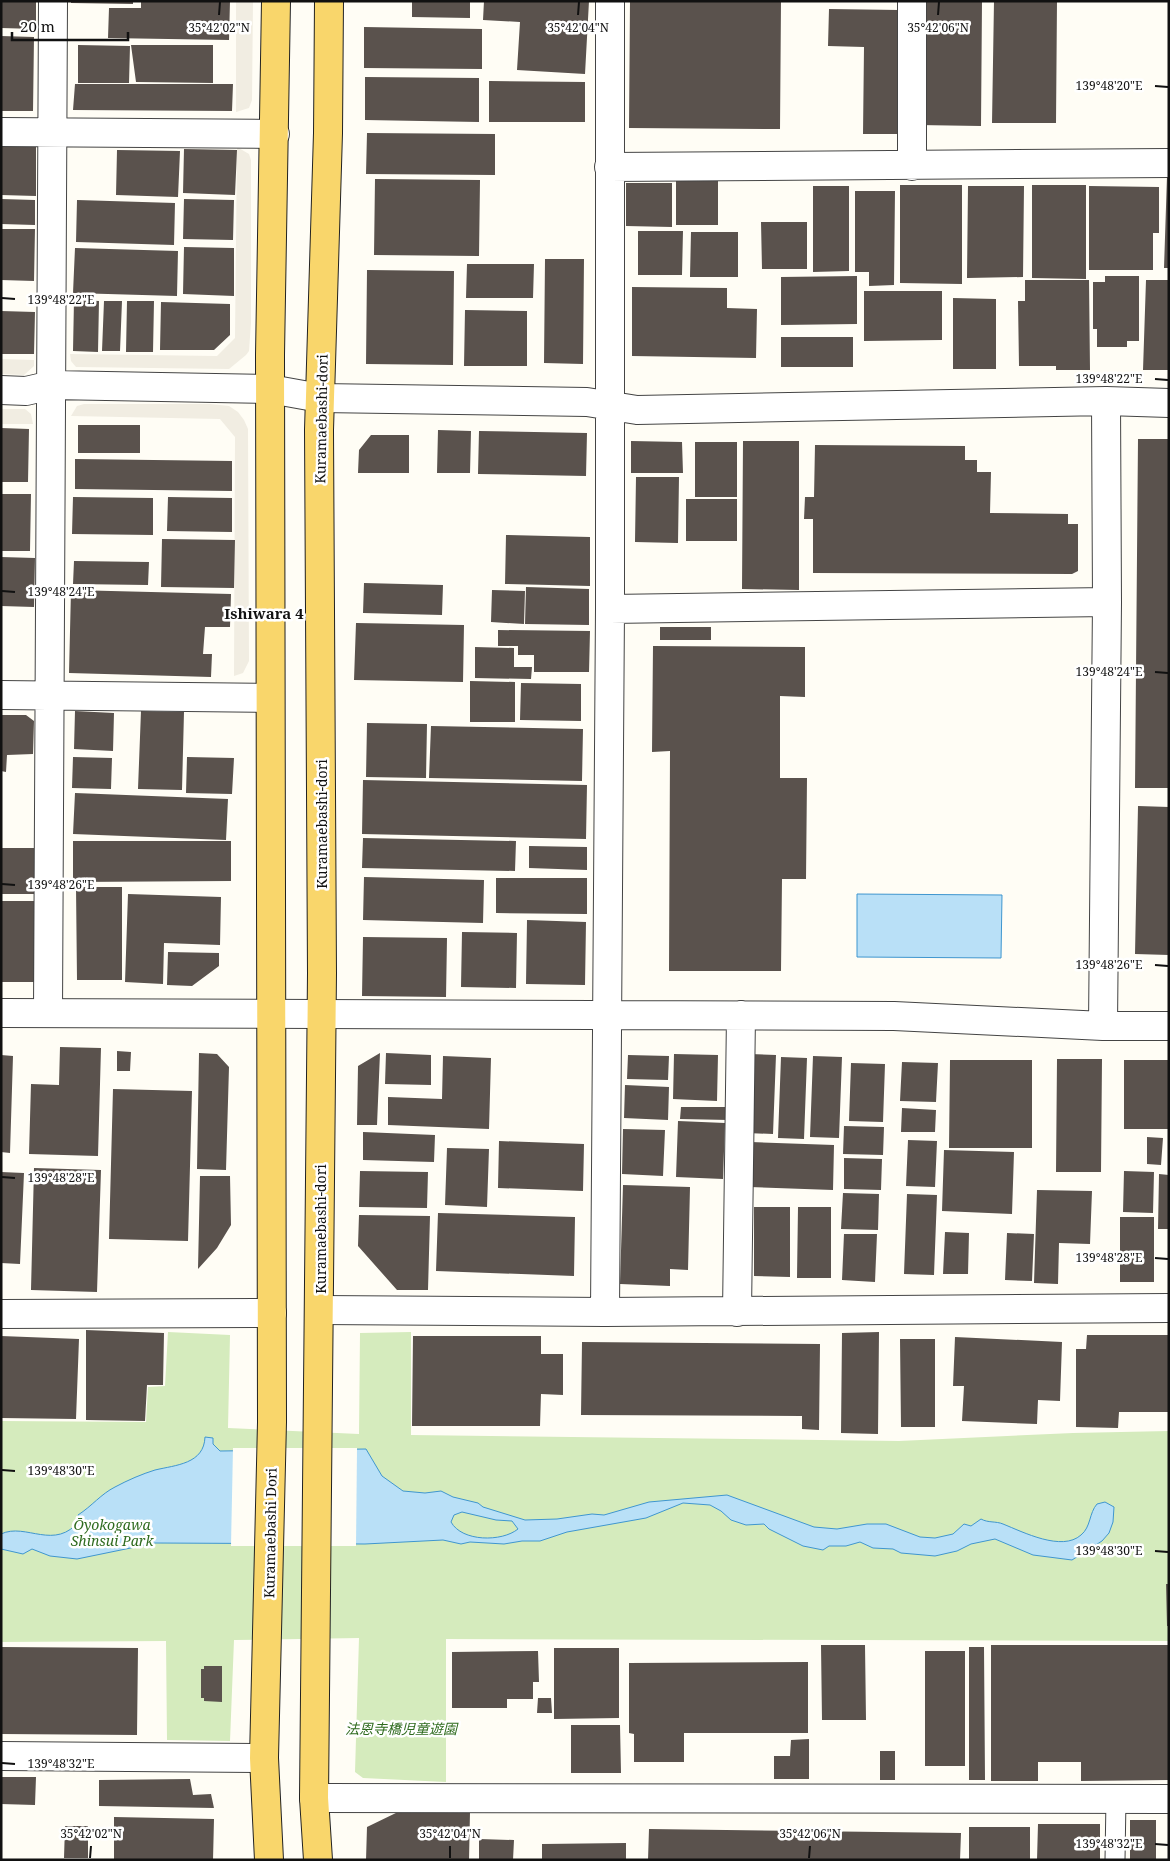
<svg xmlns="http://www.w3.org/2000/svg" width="1170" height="1861" viewBox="0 0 1170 1861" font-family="'Noto Serif','Noto Sans JP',serif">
	<rect width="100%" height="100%" fill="#fffdf5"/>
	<!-- green -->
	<path fill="#d5ebbd" d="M 168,1332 L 230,1335 L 228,1428 L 359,1434 L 360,1333 L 411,1332 L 411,1435 L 899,1441 L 1073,1433 L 1169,1431 L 1169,1641 L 446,1639 L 446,1782 L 363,1778 L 355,1772 L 359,1638 L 234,1640 L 230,1741 L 167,1740 L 166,1641 L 1,1642 L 1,1421 L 146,1422 L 148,1387 L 165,1386 Z"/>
	<!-- plaza -->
	<path fill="#f1ede2" d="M 236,1 L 253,1 L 252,100 L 249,108 L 236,112 Z
		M 237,147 L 249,154 L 251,160 L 251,323 L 249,351 L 246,355 L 229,369 L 76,367 L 71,361 L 70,354 L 217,356 L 235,338 Z
		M 1,359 L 34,360 L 34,366 L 24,375 L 1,374 Z
		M 84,404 L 210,404 L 229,406 L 238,412 L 244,420 L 248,429 L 249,661 L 243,673 L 234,676 L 235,437 L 220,419 L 71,416 L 77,406 Z
		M 1,409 L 25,409 L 31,414 L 33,424 L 1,424 Z"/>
	<!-- water -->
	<path fill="#b9e0f7" stroke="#3f96cf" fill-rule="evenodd" d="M 857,894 L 1002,895 L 1001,958 L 857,957 Z
		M 205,1437 L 213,1438 L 213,1444 L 220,1451 L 366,1449 L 382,1476 L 403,1491 L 425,1493 L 441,1491 L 453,1497 L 478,1503 L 483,1507 L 525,1520 L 557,1519 L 592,1514 L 604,1515 L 649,1502 L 727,1495 L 814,1527 L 837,1529 L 867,1524 L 886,1524 L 920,1537 L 935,1538 L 953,1534 L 964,1524 L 971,1526 L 981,1519 C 988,1523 996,1521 1003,1524 C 1023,1532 1062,1552 1081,1535 C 1091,1527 1089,1513 1097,1504 L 1105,1502 L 1114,1507 L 1113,1522 L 1109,1533 L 1102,1541 L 1072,1560 L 1033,1555 L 995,1539 L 971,1544 L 957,1551 L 935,1556 L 901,1553 L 893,1549 L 873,1548 L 860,1542 L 846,1546 L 829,1546 L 823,1550 L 803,1546 L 769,1529 L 764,1524 L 746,1525 L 731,1520 L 721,1511 L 710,1505 L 683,1503 L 646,1518 L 567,1532 L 540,1541 L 522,1541 L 504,1544 L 470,1542 L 461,1544 L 443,1540 L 365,1544 L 155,1543 L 77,1559 L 50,1556 L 32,1549 L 23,1554 L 1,1549 L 1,1534 C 26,1522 55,1552 80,1520 L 78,1515 C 92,1506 101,1494 115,1487 C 128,1480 142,1474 155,1470 C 176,1465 204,1464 205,1437 ZM 462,1512 L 496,1520 L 512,1521 L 518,1529 C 502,1542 462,1542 451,1522 L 454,1515 Z"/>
	<!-- pier -->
	<path fill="#fffdf5" d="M 233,1448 L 357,1448 L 356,1546 L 231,1546 Z"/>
	<!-- building -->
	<path fill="#5a524d" d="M 71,1 L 133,1 L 133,4 L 71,3 Z
		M 141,1 L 230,1 L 229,40 L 108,38 L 109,8 L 141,8 Z
		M 412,1 L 470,1 L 470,18 L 412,17 Z
		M 484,1 L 589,1 L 585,74 L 517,70 L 520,22 L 483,20 Z
		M 630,1 L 781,1 L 780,129 L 629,128 Z
		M 919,1 L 982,1 L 981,126 L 918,125 Z
		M 994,1 L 1057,1 L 1056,123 L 992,123 Z
		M 1,2 L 36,2 L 36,29 L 1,28 Z
		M 829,9 L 899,10 L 897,134 L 863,134 L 864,47 L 828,46 Z
		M 364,27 L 482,29 L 482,69 L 364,68 Z
		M 1,36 L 34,37 L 33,111 L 1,111 Z
		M 78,45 L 130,46 L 129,83 L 78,83 Z
		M 131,45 L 213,45 L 213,83 L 136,82 Z
		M 365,77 L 479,78 L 479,122 L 365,120 Z
		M 489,81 L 585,82 L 585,122 L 489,122 Z
		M 75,84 L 233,84 L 232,111 L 73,110 Z
		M 367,133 L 495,134 L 495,175 L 366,174 Z
		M 1,147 L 36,147 L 36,196 L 1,195 Z
		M 184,149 L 237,150 L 235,195 L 183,193 Z
		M 117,150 L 180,151 L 178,197 L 116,195 Z
		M 1167,176 L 1169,176 L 1169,268 L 1164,268 Z
		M 375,179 L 480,180 L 479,256 L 374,255 Z
		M 676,181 L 718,181 L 718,225 L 676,225 Z
		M 626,183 L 672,183 L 672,227 L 626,226 Z
		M 900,185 L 962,185 L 962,284 L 900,283 Z
		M 1032,185 L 1086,185 L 1086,279 L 1032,278 Z
		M 813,186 L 849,186 L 849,271 L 813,272 Z
		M 968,186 L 1024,186 L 1023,277 L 967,278 Z
		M 1089,186 L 1159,187 L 1159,233 L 1153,233 L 1153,270 L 1089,270 Z
		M 855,191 L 895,191 L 894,285 L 869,286 L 869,272 L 855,272 Z
		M 1,199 L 35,200 L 35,225 L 1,224 Z
		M 184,199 L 234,200 L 233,240 L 183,239 Z
		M 77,200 L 175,203 L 174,245 L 76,242 Z
		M 761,222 L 807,222 L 807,269 L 762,269 Z
		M 1,229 L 35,229 L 34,281 L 1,280 Z
		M 638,231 L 683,231 L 682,275 L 638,275 Z
		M 691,232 L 738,232 L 738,277 L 690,277 Z
		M 184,247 L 234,248 L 234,296 L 183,294 Z
		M 75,248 L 178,251 L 177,296 L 73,293 Z
		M 545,259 L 584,259 L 583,364 L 544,363 Z
		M 467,264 L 534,264 L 533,298 L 466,298 Z
		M 367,270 L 454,271 L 453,365 L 366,364 Z
		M 857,276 L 857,324 L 781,325 L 781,277 Z
		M 1105,276 L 1139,276 L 1139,341 L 1127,341 L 1127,347 L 1097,347 L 1097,329 L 1093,329 L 1093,282 L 1105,282 Z
		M 1025,280 L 1089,280 L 1090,370 L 1056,370 L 1056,366 L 1019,366 L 1018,301 L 1025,301 Z
		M 1146,280 L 1169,280 L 1169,370 L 1143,370 Z
		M 632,287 L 727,288 L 727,308 L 757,309 L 756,358 L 632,356 Z
		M 864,291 L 942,291 L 942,340 L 864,341 Z
		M 953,298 L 996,299 L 996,369 L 953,369 Z
		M 74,300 L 99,301 L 98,352 L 73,351 Z
		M 104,301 L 122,301 L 120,351 L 102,351 Z
		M 127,301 L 154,301 L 153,352 L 126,352 Z
		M 161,302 L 230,304 L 230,335 L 214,350 L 160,350 Z
		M 465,310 L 527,311 L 527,366 L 464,366 Z
		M 1,311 L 35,312 L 34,354 L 1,354 Z
		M 781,337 L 853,337 L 853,367 L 781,367 Z
		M 78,425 L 140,425 L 140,453 L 78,453 Z
		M 1,428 L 29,429 L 28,482 L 1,482 Z
		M 438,430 L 471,431 L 470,473 L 437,473 Z
		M 479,431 L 587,433 L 586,476 L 478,474 Z
		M 371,435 L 409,435 L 409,473 L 358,473 L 359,450 Z
		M 1138,439 L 1169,439 L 1169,788 L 1135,788 Z
		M 631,441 L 682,442 L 683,473 L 631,473 Z
		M 743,441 L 799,441 L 799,590 L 742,589 Z
		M 695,442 L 737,442 L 737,497 L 695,497 Z
		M 815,445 L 965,446 L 965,460 L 977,460 L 977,472 L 991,472 L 990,513 L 1068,514 L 1068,524 L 1078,524 L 1078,571 L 1072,574 L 813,573 L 813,519 L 804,519 L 805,497 L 814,497 Z
		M 75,459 L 232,461 L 232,491 L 75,489 Z
		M 636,477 L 679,477 L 678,543 L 635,542 Z
		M 1,494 L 31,494 L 30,551 L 1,551 Z
		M 73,497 L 153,498 L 153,535 L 72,534 Z
		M 168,497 L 232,498 L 232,532 L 167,531 Z
		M 686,499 L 737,499 L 737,541 L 686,541 Z
		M 506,535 L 590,537 L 590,586 L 505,584 Z
		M 162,539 L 235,540 L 234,588 L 161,587 Z
		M 1,557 L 35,558 L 34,607 L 1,606 Z
		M 74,561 L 149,562 L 148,585 L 73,584 Z
		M 364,583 L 443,585 L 442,615 L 363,613 Z
		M 526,587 L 589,589 L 589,625 L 525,624 Z
		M 71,590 L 231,594 L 230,627 L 205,627 L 203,654 L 212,654 L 211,677 L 69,673 Z
		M 492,590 L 525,591 L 524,624 L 491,622 Z
		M 356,623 L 464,625 L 463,682 L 354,680 Z
		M 660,627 L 711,627 L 711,640 L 660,640 Z
		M 498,630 L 590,631 L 589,672 L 534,672 L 534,655 L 518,655 L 518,646 L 498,646 Z
		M 653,646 L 805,647 L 805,697 L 780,696 L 780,778 L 807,778 L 806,879 L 782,879 L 781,971 L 669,971 L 670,751 L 652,752 Z
		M 475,647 L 514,648 L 514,667 L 532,667 L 531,679 L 475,678 Z
		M 470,681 L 515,682 L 515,722 L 470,722 Z
		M 521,683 L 581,684 L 581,721 L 520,720 Z
		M 75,711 L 114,713 L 113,751 L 74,749 Z
		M 141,711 L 184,712 L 182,790 L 138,789 Z
		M 1,715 L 26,715 L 34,721 L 33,754 L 7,755 L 6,772 L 1,771 Z
		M 367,723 L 427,724 L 426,778 L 366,777 Z
		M 431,726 L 583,729 L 582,781 L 429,778 Z
		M 73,757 L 112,758 L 111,789 L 72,788 Z
		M 187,757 L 234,758 L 232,794 L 186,793 Z
		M 363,780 L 587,785 L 586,839 L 362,834 Z
		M 75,793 L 228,799 L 226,840 L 73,834 Z
		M 1138,806 L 1169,807 L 1169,955 L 1135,954 Z
		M 363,838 L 516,841 L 515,871 L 362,868 Z
		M 73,841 L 231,841 L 231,881 L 73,882 Z
		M 529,846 L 587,847 L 587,870 L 529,868 Z
		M 1,848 L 34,848 L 34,894 L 1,894 Z
		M 364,877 L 484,880 L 483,923 L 363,920 Z
		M 496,878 L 587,878 L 587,914 L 496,913 Z
		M 76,887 L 122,887 L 122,980 L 77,980 Z
		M 128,894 L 221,897 L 220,945 L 164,943 L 163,984 L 125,982 Z
		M 1,901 L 35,901 L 34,982 L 1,982 Z
		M 527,920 L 586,922 L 585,985 L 526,984 Z
		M 462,932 L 517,933 L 516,988 L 461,987 Z
		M 363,937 L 447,938 L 446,997 L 362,996 Z
		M 168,952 L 219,953 L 219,966 L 192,986 L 167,985 Z
		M 60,1047 L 101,1048 L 98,1156 L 29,1154 L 31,1084 L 59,1085 Z
		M 117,1051 L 131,1052 L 130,1071 L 117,1071 Z
		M 199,1053 L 217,1054 L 229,1067 L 226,1170 L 197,1169 Z
		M 380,1053 L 377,1125 L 357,1125 L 358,1066 Z
		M 386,1053 L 431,1055 L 431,1085 L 385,1084 Z
		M 674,1054 L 718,1055 L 717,1101 L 673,1099 Z
		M 750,1054 L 776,1055 L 773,1134 L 747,1133 Z
		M 1,1055 L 13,1056 L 10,1153 L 1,1152 Z
		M 628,1055 L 669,1056 L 668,1080 L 627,1079 Z
		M 443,1056 L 491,1058 L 489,1129 L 388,1125 L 388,1097 L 442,1099 Z
		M 813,1056 L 842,1057 L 839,1138 L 810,1137 Z
		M 781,1057 L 807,1058 L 804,1139 L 778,1138 Z
		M 1057,1059 L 1102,1059 L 1101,1172 L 1056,1172 Z
		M 950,1060 L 1032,1060 L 1032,1148 L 949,1148 Z
		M 1124,1060 L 1169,1060 L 1169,1129 L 1124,1129 Z
		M 902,1062 L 938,1063 L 936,1102 L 900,1101 Z
		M 851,1063 L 885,1064 L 883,1122 L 849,1121 Z
		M 625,1085 L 669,1087 L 668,1120 L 624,1118 Z
		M 113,1089 L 192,1091 L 188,1241 L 109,1239 Z
		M 681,1107 L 730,1107 L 729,1120 L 680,1119 Z
		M 902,1108 L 936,1110 L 935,1132 L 901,1132 Z
		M 678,1121 L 725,1123 L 723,1179 L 676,1177 Z
		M 844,1126 L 884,1127 L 883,1155 L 843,1154 Z
		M 623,1129 L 665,1130 L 663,1176 L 622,1174 Z
		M 363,1132 L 435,1135 L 434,1162 L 363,1160 Z
		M 1147,1137 L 1163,1138 L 1161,1165 L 1147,1164 Z
		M 908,1140 L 937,1141 L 935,1187 L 906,1186 Z
		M 499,1141 L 584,1144 L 583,1191 L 498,1188 Z
		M 751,1142 L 834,1145 L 833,1190 L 750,1187 Z
		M 447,1148 L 489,1149 L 487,1207 L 445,1205 Z
		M 944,1150 L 1014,1152 L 1012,1214 L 942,1211 Z
		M 844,1158 L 882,1159 L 881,1190 L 844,1189 Z
		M 34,1168 L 101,1170 L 97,1292 L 31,1290 Z
		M 360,1171 L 428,1172 L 427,1208 L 359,1207 Z
		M 1124,1171 L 1154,1172 L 1153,1213 L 1123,1212 Z
		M 1,1172 L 24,1173 L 20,1264 L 1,1263 Z
		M 1159,1174 L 1169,1175 L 1169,1229 L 1158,1229 Z
		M 200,1176 L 230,1176 L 231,1225 L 217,1248 L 198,1269 Z
		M 623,1185 L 690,1187 L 688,1270 L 670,1269 L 670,1286 L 620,1284 Z
		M 1037,1190 L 1092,1191 L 1090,1244 L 1059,1243 L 1058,1284 L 1034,1283 Z
		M 843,1193 L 879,1194 L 878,1230 L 841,1229 Z
		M 907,1194 L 937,1195 L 934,1275 L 904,1274 Z
		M 754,1207 L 790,1207 L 790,1277 L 754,1276 Z
		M 798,1207 L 831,1207 L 831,1278 L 797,1278 Z
		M 438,1213 L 575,1217 L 574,1276 L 436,1271 Z
		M 359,1215 L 430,1216 L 428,1290 L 397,1290 L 358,1246 Z
		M 1120,1217 L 1154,1217 L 1154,1282 L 1120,1282 Z
		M 945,1232 L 969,1233 L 968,1274 L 943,1274 Z
		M 1007,1233 L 1034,1234 L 1032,1281 L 1005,1280 Z
		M 844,1234 L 877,1234 L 875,1282 L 842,1280 Z
		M 86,1330 L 164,1333 L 163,1385 L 147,1385 L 145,1421 L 86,1420 Z
		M 879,1332 L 878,1434 L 841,1433 L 842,1333 Z
		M 1087,1335 L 1169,1335 L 1169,1412 L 1119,1412 L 1118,1428 L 1076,1427 L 1076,1349 L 1086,1349 Z
		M 1,1336 L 79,1339 L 76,1419 L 1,1418 Z
		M 413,1336 L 541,1336 L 541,1354 L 563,1354 L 563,1395 L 541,1394 L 540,1426 L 412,1426 Z
		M 955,1337 L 1062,1342 L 1060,1401 L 1038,1400 L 1037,1424 L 962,1421 L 964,1386 L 953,1386 Z
		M 900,1339 L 935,1339 L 935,1427 L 901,1427 Z
		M 582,1342 L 820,1344 L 819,1430 L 802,1429 L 802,1416 L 581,1415 Z
		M 1166,1584 L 1169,1584 L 1169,1626 L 1167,1626 Z
		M 821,1645 L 865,1645 L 866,1720 L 822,1720 Z
		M 991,1645 L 1169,1645 L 1169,1780 L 1081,1781 L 1081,1762 L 1038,1762 L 1038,1781 L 991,1781 Z
		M 1,1647 L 138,1648 L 137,1735 L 1,1734 Z
		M 969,1647 L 984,1647 L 985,1780 L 969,1780 Z
		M 554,1648 L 619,1648 L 619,1718 L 554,1719 Z
		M 538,1651 L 539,1682 L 533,1682 L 533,1699 L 507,1699 L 507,1708 L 452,1708 L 452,1652 Z
		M 925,1651 L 965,1651 L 965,1766 L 925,1766 Z
		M 808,1662 L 808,1733 L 684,1733 L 684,1762 L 634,1762 L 634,1734 L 629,1733 L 629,1663 Z
		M 204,1666 L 222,1666 L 222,1702 L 204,1701 L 204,1698 L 201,1698 L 201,1669 L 204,1669 Z
		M 538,1698 L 551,1698 L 552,1713 L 537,1713 Z
		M 571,1725 L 620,1725 L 621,1773 L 571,1773 Z
		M 809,1739 L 809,1779 L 774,1779 L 774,1756 L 790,1756 L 791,1740 Z
		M 880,1751 L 895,1751 L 895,1780 L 880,1780 Z
		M 1,1777 L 36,1777 L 35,1805 L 1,1804 Z
		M 190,1779 L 193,1795 L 211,1794 L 214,1808 L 99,1806 L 99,1780 Z
		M 400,1811 L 470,1812 L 469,1860 L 366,1860 L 367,1827 Z
		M 114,1817 L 214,1819 L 213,1860 L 114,1860 Z
		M 1130,1820 L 1156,1820 L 1156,1860 L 1130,1860 Z
		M 1038,1824 L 1100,1824 L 1100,1860 L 1037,1860 Z
		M 65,1826 L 88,1826 L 88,1858 L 64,1858 Z
		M 969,1827 L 1030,1827 L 1030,1860 L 969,1860 Z
		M 649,1829 L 961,1833 L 960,1860 L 648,1860 Z
		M 479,1839 L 514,1840 L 513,1860 L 479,1860 Z
		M 626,1843 L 626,1860 L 542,1860 L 542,1844 Z"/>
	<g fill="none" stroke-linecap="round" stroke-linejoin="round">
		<!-- service casing -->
		<g stroke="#444" stroke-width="21">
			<path id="service" d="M 1115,1860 L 1116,1799"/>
		</g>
		<!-- minor casing -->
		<g stroke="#444" stroke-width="30">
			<path id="minor" d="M 912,1 L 912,166
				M 1,132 L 275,134
				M 609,167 L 1169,163
				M 1,390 L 26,391 L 52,385 L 270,389 L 320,398 L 587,402 L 637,410 L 1106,401 L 1169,403
				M 610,609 L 1107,602
				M 1,695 L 270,698
				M 1,1013 L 894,1016 L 1103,1026 L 1169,1026
				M 48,1013 L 53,1
				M 1103,1026 L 1107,602 L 1106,401
				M 320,1310 L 605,1312 L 1169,1308
				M 605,1312 L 610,609 L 610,1
				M 737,1312 L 741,1015
				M 1,1314 L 272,1313
				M 1,1756 L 264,1758
				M 314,1798 L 1169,1799"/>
		</g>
		<!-- primary casing -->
		<g stroke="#222" stroke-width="30">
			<path id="primary" d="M 269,1860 L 264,1758 L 272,1422 L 270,355 L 276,1
				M 318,1860 L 314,1798 L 322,973 L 319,430 L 328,133 L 329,1"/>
		</g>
		<!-- service -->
		<use href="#service" stroke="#fff" stroke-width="19"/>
		<!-- minor -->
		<use href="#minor" stroke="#fff" stroke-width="28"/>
		<!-- primary -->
		<use href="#primary" stroke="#f9d66b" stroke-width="28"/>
	</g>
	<!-- ticks -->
	<path fill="none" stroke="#111" stroke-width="2" d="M 219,15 L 220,2M 578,15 L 579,2M 938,15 L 939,2M 1155,86 L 1168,87M 2,298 L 15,299M 1155,379 L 1168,380M 2,591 L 15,592M 1155,672 L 1168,673M 2,884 L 15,885M 1155,965 L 1168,966M 2,1177 L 15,1178M 1155,1258 L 1168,1259M 2,1470 L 15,1471M 1155,1551 L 1168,1552M 2,1763 L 15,1764M 1155,1844 L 1168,1845M 90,1858 L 91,1846M 450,1858 L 450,1846M 809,1858 L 810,1846"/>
	<g text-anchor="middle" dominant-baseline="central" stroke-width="5" stroke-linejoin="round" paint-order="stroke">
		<!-- street labels -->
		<g font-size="14" fill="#111" stroke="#fff">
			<text transform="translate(321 419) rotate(-89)">Kuramaebashi-dori</text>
			<text transform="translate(321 824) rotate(-90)">Kuramaebashi-dori</text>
			<text transform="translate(320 1229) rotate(-90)">Kuramaebashi-dori</text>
			<text transform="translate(270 1533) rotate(-89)">Kuramaebashi Dori</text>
		</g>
		<!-- park labels -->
		<g font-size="14" font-style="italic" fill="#2f6b1f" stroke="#fff">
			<text x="112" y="1524">Ōyokogawa<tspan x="112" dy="16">Shinsui Park</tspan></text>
			<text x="401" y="1728">法恩寺橋児童遊園</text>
		</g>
		<!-- neighbourhood labels -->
		<g font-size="15" font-weight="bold" fill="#111" stroke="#fff">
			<text x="264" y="613">Ishiwara 4</text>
		</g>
	</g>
	<g font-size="12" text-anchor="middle" fill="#111" stroke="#fff" stroke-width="5" stroke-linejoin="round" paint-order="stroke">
		<text x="219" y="32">35°42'02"N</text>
		<text x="578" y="32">35°42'04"N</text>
		<text x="938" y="32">35°42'06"N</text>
		<text x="1109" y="90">139°48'20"E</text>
		<text x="61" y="304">139°48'22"E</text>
		<text x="1109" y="383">139°48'22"E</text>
		<text x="61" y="596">139°48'24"E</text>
		<text x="1109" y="676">139°48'24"E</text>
		<text x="61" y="889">139°48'26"E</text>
		<text x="1109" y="969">139°48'26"E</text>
		<text x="61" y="1182">139°48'28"E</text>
		<text x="1109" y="1262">139°48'28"E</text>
		<text x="61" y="1475">139°48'30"E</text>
		<text x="1109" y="1555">139°48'30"E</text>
		<text x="61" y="1768">139°48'32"E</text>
		<text x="91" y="1838">35°42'02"N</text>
		<text x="450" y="1838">35°42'04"N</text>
		<text x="810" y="1838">35°42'06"N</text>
		<text x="1109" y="1848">139°48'32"E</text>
	</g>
	<!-- border -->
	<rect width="1170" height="1861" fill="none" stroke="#111111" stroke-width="5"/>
	<!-- scale -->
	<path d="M12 32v8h116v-8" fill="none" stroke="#111111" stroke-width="2.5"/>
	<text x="20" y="32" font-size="15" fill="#111111" stroke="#ffffff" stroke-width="4" paint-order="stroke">20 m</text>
</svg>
